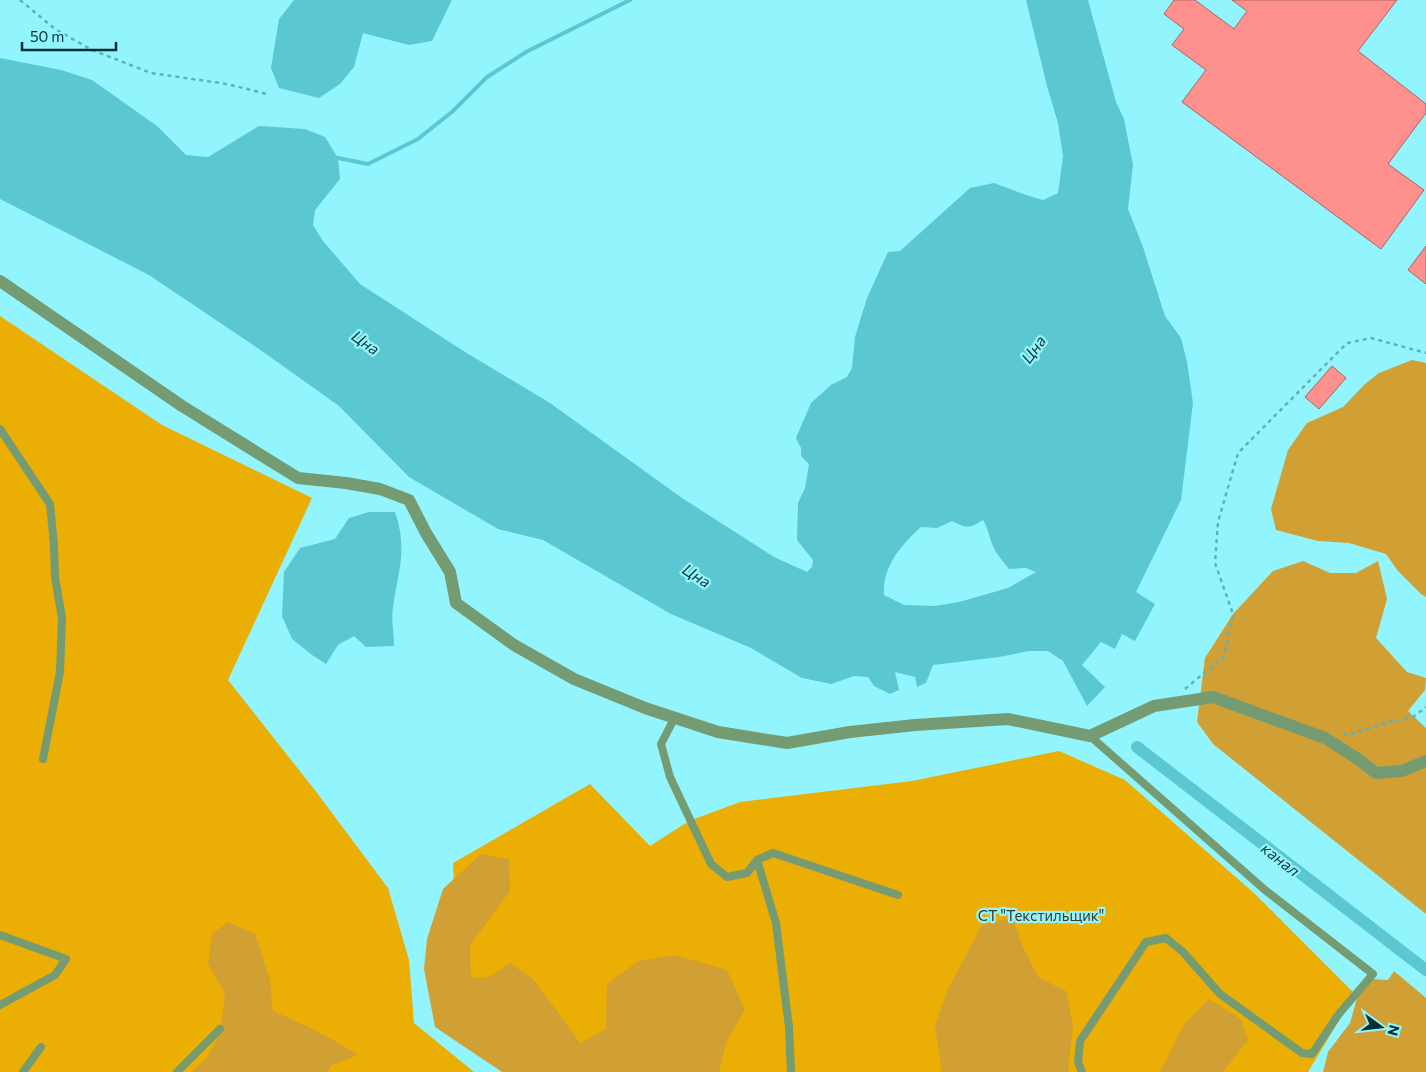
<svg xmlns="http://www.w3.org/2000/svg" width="1426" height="1072" viewBox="0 0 1426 1072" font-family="Commissioner,sans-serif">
	<rect width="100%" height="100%" fill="#92f5fe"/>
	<!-- green -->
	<path fill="#eaae05" d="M 0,316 L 162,425 L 312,498 L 228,680 L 314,789 L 388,888 L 409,960 L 414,1023 L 474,1072 L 0,1072 Z
		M 1059,751 L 1125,780 L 1255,894 L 1355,994 L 1308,1072 L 560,1072 L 458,992 L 453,863 L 590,784 L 650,846 L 689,821 L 740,802 L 912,781 Z"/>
	<!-- forest -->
	<path fill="#d0a034" d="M 1412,360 L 1426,363 L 1426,597 L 1421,594 L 1398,571 L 1386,554 L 1349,543 L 1318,541 L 1276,530 L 1271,509 L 1288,450 L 1307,423 L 1343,407 L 1365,384 L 1379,373 Z
		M 1303,561 L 1330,573 L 1356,573 L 1378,561 L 1387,599 L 1376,638 L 1407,672 L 1426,678 L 1425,690 L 1408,711 L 1426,728 L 1426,914 L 1213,744 L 1197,722 L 1205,658 L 1233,614 L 1273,571 Z
		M 481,854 L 509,859 L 510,891 L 470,945 L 471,978 L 489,977 L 510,963 L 534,980 L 580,1043 L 606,1029 L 607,984 L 638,961 L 675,955 L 727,970 L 745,1010 L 726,1042 L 719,1072 L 502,1072 L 435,1027 L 424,969 L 427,939 L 443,889 Z
		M 1012,917 L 1022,945 L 1038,977 L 1066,991 L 1073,1025 L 1068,1072 L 942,1072 L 935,1025 L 948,989 L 982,925 Z
		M 228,922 L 255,934 L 270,980 L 273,1011 C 303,1024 331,1037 358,1055 L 332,1065 L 327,1072 L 191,1072 L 207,1058 L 220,1034 L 225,994 L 208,964 L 212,934 Z
		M 1394,971 L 1426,998 L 1426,1072 L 1323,1072 L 1328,1052 L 1350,1023 L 1359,991 L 1372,979 L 1388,980 Z
		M 1209,999 L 1241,1019 L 1248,1040 L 1223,1072 L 1160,1072 L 1184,1024 Z"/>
	<!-- water -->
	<path fill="#5bc7d1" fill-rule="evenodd" d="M 294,0 L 452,0 L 432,41 L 409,45 L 363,33 L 354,67 L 340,84 L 319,98 L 279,88 L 271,68 L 279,19 Z
		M 1026,0 L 1088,0 L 1116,102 L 1124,119 L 1133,165 L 1128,209 L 1143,247 L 1165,316 L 1181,338 L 1187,362 L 1193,403 L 1181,500 L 1136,592 L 1155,604 L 1135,641 L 1122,634 L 1115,649 L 1101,642 L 1082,665 L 1105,687 L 1087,706 L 1063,661 L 1048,651 L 1029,651 L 999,657 L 933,665 L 926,683 L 917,687 L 915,677 L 895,672 L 899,690 L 890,694 L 874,686 L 868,677 L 854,676 L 831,684 L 802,678 L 751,648 L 671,614 L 543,540 L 498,529 L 409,477 L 339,406 L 259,349 L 149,275 L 0,199 L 0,58 L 61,70 L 92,80 L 157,126 L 186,155 L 208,157 L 259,126 L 305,129 L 325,137 L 338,158 L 340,179 L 315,210 L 313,225 L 323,241 L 360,284 L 465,352 L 550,403 L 682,498 L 774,557 L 807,572 L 812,567 L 813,560 L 797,540 L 798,503 L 805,488 L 809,464 L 801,456 L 801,448 L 796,438 L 811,403 L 831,385 L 847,377 L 852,368 L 855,337 L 867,298 L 888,252 L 900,251 L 970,188 L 994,183 L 1026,195 L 1043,200 L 1058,193 L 1063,156 L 1058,123 L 1047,86 ZM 983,520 C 988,529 989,535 992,544 C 996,554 1003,561 1009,569 L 1026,568 L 1036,572 L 1008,588 L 959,602 L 935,606 L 904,605 L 884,595 C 882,567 901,545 921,527 L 937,528 L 952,521 C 965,528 970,529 983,520 Z
		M 369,512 L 395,512 C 408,550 398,571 393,607 C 391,620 394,634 394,646 L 366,647 L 354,636 L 338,645 L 326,664 L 312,655 L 292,639 L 282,616 L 284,572 L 300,548 L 335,539 L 349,518 Z"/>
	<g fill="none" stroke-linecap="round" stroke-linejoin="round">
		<!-- stream -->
		<path stroke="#5bc7d1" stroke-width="4" d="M 338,158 L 368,164 L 418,139 L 453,111 L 487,77 L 526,52 L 630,0"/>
		<!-- canal -->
		<path stroke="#5bc7d1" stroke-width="12" d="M 1137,747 L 1426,970"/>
	</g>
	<!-- building -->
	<path fill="#fe918d" stroke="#ac6461" d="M 1174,0 L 1195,0 L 1234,29 L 1247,11 L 1232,0 L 1397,0 L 1358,51 L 1426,104 L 1426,113 L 1388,164 L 1424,190 L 1381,249 L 1182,102 L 1206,70 L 1172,45 L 1184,29 L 1164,14 Z
		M 1426,246 L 1426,284 L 1408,270 Z
		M 1332,366 L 1346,378 L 1319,409 L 1305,397 Z"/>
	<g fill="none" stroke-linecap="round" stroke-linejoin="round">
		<!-- path -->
		<path stroke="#60b1b8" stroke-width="2.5" stroke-dasharray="4 4" stroke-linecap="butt" d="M 20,0 L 55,29 L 92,50 L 151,73 L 227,84 L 267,94
			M 1185,689 L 1224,656 L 1233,614 L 1215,563 L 1218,522 L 1238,453 L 1347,343 L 1371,338 L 1426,353
			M 1343,735 L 1356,733 L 1388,722 L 1412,718 L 1426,707"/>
		<!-- service -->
		<path stroke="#749b72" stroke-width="8" d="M 0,429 L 50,504 L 54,545 L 55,577 L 62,618 L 60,672 L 43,759
			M 675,717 L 661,744 L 670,777 L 711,864 L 727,877 L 747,873 L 757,860
			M 0,935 L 66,959 L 55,975 L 0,1005
			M 23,1072 L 41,1047
			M 177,1072 L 220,1029
			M 791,1072 L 789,1027 L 776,923 L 757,860 L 773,853 L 898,895
			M 1082,1072 L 1078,1062 L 1080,1041 L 1146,942 L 1166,938 L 1183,952 L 1220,994 L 1302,1053 L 1312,1054 L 1338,1015 L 1373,974 L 1265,890 L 1090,736"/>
		<!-- minor -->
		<path stroke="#749b72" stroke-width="12" d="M 0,281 L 182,406 L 298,478 L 346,483 L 380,489 L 409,500 L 426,533 L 450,572 L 456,603 L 514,645 L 574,679 L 645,708 L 718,732 L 787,743 L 850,732 L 915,725 L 1008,719 L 1090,736 L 1154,706 L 1213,697 L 1325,738 L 1358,759 L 1376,773 L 1402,771 L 1426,761"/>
	</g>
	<g text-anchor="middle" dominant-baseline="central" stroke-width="4.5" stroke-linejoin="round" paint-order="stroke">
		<!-- park labels -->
		<g font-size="15" fill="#453923" stroke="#92f5fe">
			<text x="1041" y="915">СТ "Текстильщик"</text>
		</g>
		<!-- water labels -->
		<g font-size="16" font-style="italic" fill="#16373a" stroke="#92f5fe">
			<text transform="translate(366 342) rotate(35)">Цна</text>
			<text transform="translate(1033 349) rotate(-54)">Цна</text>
			<text transform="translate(697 575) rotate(33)">Цна</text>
			<text transform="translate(1281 859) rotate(38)">канал</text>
		</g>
	</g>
	<!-- north arrow -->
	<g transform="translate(1381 1027) rotate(105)" stroke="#92f5fe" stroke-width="4" paint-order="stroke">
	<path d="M0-4L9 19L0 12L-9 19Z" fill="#023134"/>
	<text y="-8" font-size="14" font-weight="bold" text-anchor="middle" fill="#023134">N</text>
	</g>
	<!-- scale -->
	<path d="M22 42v8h94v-8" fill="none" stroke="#023134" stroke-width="2.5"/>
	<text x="30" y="42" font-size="15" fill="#023134" stroke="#92f5fe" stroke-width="4" paint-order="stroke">50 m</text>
</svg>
